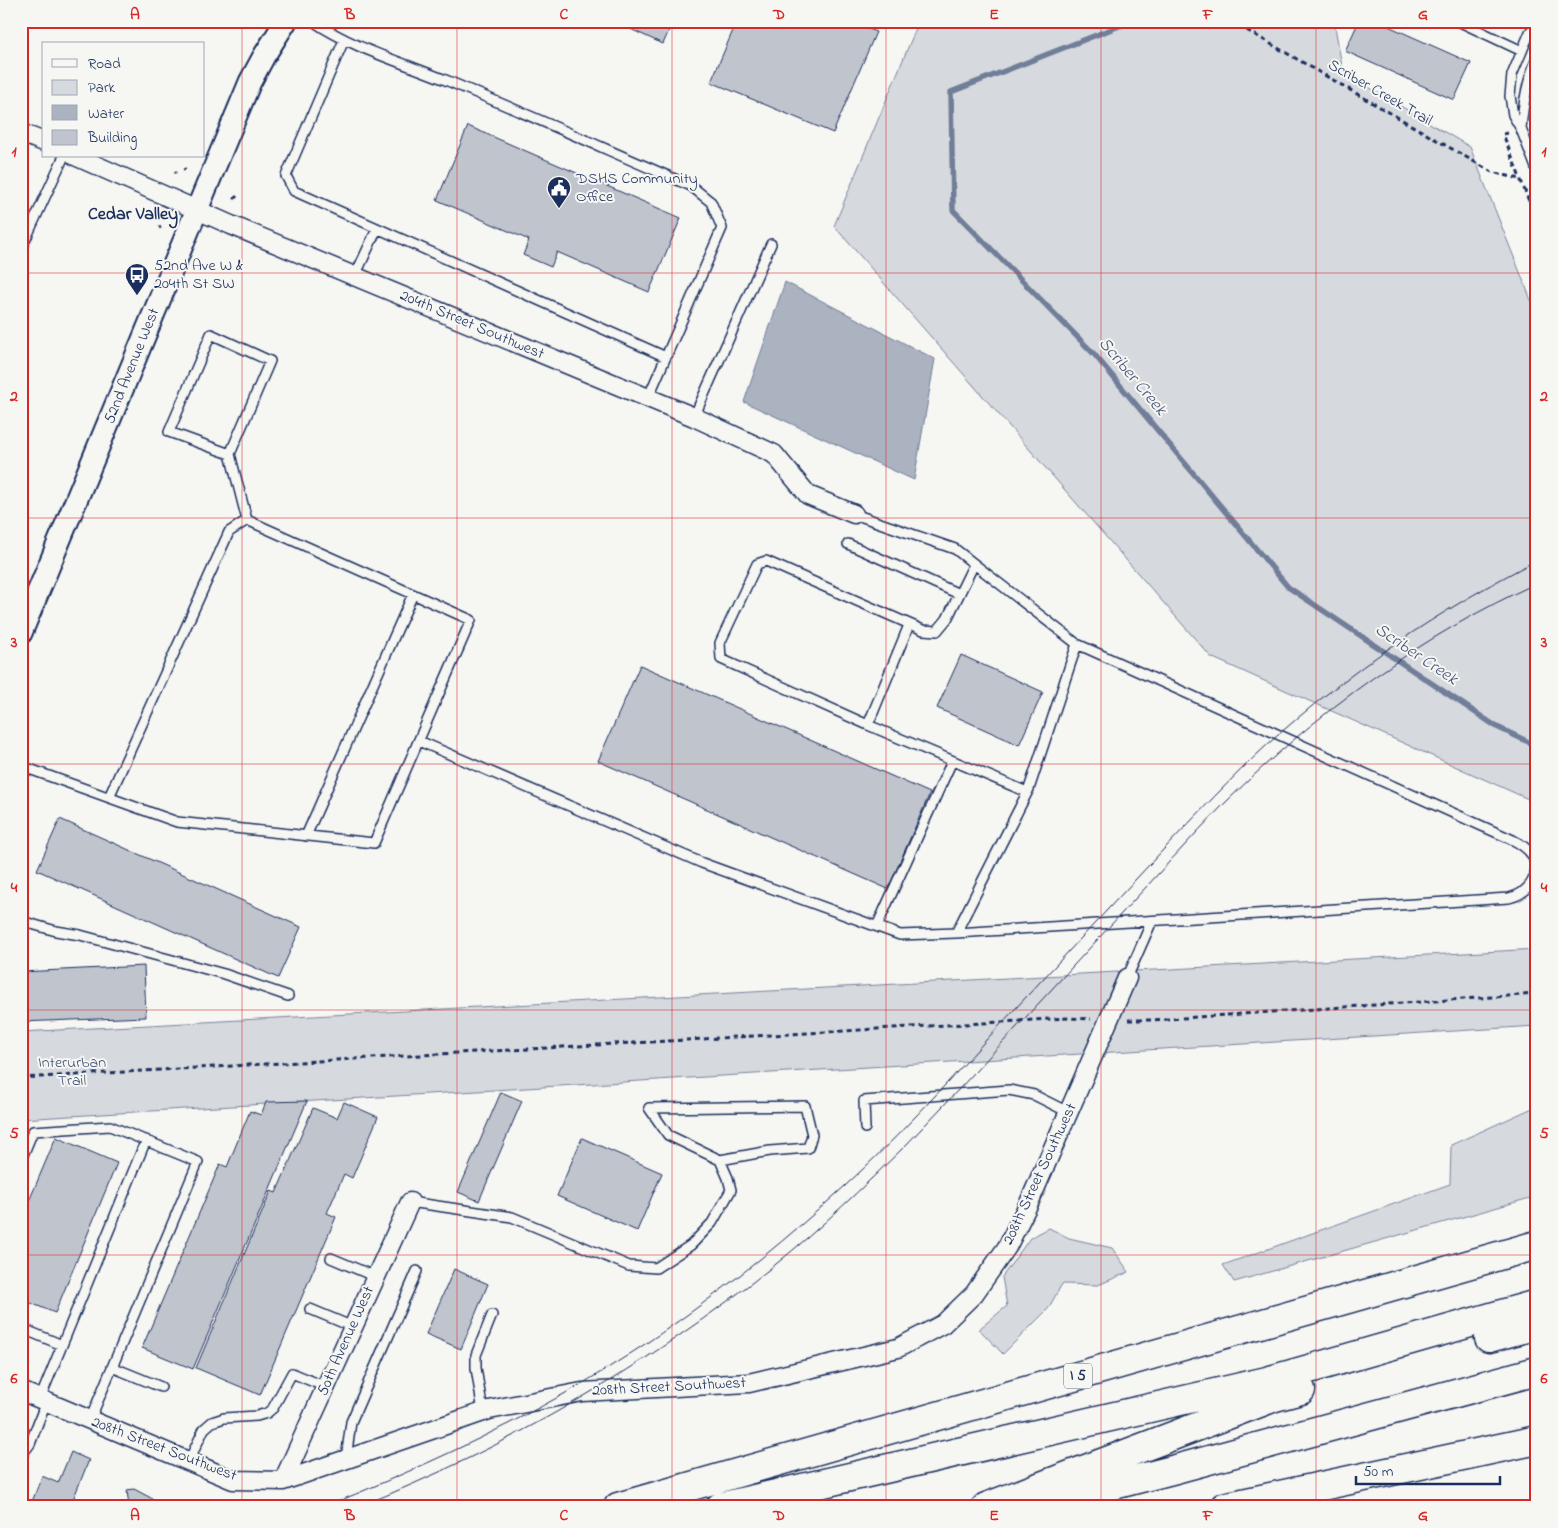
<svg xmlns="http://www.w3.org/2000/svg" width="1558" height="1528" viewBox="0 0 1558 1528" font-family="'Indie Flower',sans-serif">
	<rect width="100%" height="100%" fill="#f6f6f2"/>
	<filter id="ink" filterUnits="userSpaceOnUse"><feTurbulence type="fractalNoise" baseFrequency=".02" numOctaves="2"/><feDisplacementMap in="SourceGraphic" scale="10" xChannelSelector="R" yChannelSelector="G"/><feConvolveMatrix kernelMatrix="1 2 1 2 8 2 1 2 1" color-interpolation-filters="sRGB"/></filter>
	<g filter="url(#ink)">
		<!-- green -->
		<path fill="#d6d9dd" stroke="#78849e" d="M 919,21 L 1334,21 L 1343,72 L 1470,147 L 1537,315 L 1537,803 L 1211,657 L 834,226 Z
			M 1537,949 L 1537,1026 L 21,1119 L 21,1032 Z
			M 1537,1106 L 1537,1196 L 1234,1282 L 1223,1265 L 1450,1184 L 1451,1145 Z
			M 1049,1228 L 1069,1238 L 1112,1248 L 1129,1272 L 1098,1285 L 1062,1284 L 1048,1309 L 1003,1354 L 979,1329 L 1007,1306 L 1002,1277 L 1030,1238 Z"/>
		<!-- water -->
		<path fill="#abb2c0" stroke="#717e99" d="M 785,282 L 935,359 L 914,480 L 744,402 Z"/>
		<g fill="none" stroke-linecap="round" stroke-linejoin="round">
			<!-- stream -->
			<path stroke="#717e99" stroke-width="5.5" d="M 1132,21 L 951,92 L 953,210 L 1094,354 L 1288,587 L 1497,727 L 1537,746"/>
		</g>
		<!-- building -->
		<path fill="#c0c4cd" stroke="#1b2f5e" d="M 613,21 L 673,21 L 663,44 Z
			M 737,21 L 851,21 L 876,32 L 833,133 L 711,82 Z
			M 1359,21 L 1377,21 L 1471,63 L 1454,100 L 1345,51 Z
			M 468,126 L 681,218 L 649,292 L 557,252 L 551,267 L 523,255 L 529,240 L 437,200 Z
			M 961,655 L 1043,692 L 1019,745 L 937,708 Z
			M 640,665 L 930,793 L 888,889 L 598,761 Z
			M 60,819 L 301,927 L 278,978 L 37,870 Z
			M 144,966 L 146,1017 L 21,1022 L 21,972 Z
			M 501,1092 L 522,1101 L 479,1201 L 458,1192 Z
			M 307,1101 L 193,1369 L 142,1348 L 220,1164 L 227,1167 L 250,1111 L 261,1115 L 266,1102 Z
			M 344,1102 L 378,1117 L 352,1178 L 344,1174 L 327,1213 L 336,1217 L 260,1395 L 196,1368 L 271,1191 L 276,1193 L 313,1108 L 337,1118 Z
			M 56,1137 L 117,1163 L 55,1313 L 21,1299 L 21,1220 Z
			M 582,1138 L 662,1173 L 637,1231 L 557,1196 Z
			M 454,1269 L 488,1284 L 461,1349 L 426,1334 Z
			M 71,1452 L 89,1460 L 70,1507 L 30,1507 L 42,1476 L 58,1483 Z
			M 134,1489 L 168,1507 L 129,1507 L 127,1490 Z"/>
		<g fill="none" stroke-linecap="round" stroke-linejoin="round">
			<!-- service casing -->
			<g stroke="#1b2f5e" stroke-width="12">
				<path id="service" d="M 313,21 C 354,49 402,62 448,81 C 529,115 610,151 691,186 L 711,202 L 722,228 L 648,398
					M 1458,21 L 1522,51
					M 1537,23 L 1530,32 L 1512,75 L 1510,96 L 1513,115 L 1521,129 L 1537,170
					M 344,40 L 286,176 L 294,191 L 666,357
					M 1521,129 C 1523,104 1527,81 1537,58
					M 21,249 L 64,156
					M 355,276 L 377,229
					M 694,417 L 771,244
					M 230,454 L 169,432 L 211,334 L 270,361 L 230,454 L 247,520
					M 854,514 L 955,549 L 1077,644 L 1029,789 L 956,933
					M 848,544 L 959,594
					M 974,564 L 947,619 L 937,631 L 923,630 L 766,561 L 757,564 L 720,643 L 721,659 L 868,725 L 1027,792
					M 868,725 L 909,625
					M 419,741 L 702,863 L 900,935 L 956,933 L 1509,898 C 1528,894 1543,874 1532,855 C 1527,848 1521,844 1513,840 L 1077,644
					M 21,766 L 177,822 L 374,843 L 471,620 L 247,520 L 229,532 L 109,797
					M 306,836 L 413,594
					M 21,921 L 56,931 L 80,935 L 224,974 L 288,996
					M 877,926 L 952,761
					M 1127,978 L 1152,921
					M 865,1128 L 864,1101 L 1009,1090 L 1034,1095 L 1068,1112
					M 21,1160 L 33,1131 L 110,1126 L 198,1162 L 90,1420
					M 410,1202 L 512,1217 L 629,1266 L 656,1268 L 691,1245 L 712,1223 L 731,1190 L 728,1178 L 720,1160 L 668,1135 L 649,1108 L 805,1106 L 812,1135 L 808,1148 L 770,1151 L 720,1160
					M 331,1258 L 376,1277
					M 310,1309 L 353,1327
					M 21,1328 L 62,1345
					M 112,1367 L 161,1387
					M 40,1399 L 146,1140
					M 483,1412 L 476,1368 L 476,1355 L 492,1315
					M 21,1456 L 30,1444 L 46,1402
					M 346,1459 L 351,1422 L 417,1271
					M 189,1461 L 204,1429 L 212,1422 L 224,1418 L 257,1416 L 267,1413 L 273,1408 L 292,1373 L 326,1387"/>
			</g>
			<!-- minor casing -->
			<g stroke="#1b2f5e" stroke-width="21">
				<path id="minor" d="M 21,133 L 44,142
					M 75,156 L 231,225 L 694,417 L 774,454 L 808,495 L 854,514
					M 21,1391 L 233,1480 L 283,1481 L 489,1410 L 582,1392 L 749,1383 L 898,1348 L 943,1324 L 974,1294 L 1007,1247 L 1029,1203 L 1127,978
					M 283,1481 L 410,1202"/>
			</g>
			<!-- tertiary casing -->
			<g stroke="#1b2f5e" stroke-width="25">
				<path id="tertiary" d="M 21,633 L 250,82 L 264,56 L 286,21"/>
			</g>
			<!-- motorway casing -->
			<g stroke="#1b2f5e" stroke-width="31">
				<path id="motorway" d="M 1489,1338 L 1537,1325
					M 618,1507 L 1537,1245
					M 720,1507 L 1267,1381 L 1537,1304
					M 986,1507 L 1275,1397 L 1301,1390
					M 1029,1507 L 1172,1470 L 1537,1371
					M 1224,1507 L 1537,1440"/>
			</g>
			<!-- path -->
			<path stroke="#1b2f5e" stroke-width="3" stroke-dasharray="5 4" stroke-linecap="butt" d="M 1231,21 L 1492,172 L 1520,179
				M 1508,133 L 1503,134 L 1537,222
				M 184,168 L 185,170
				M 175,172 L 176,173
				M 234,199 L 237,196
				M 155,218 L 157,216
				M 159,228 L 161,227
				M 1128,1020 L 1153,1020 L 1537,994
				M 21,1078 L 1069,1018 L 1091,1019"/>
			<!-- service -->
			<use href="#service" stroke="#f6f6f2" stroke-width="9"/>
			<!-- minor -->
			<use href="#minor" stroke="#f6f6f2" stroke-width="18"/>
			<!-- tertiary -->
			<use href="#tertiary" stroke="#f6f6f2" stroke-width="21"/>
			<!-- motorway -->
			<use href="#motorway" stroke="#f6f6f2" stroke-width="28"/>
			<!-- tram -->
			<path stroke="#1b2f5e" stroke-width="1" d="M 324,1507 C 409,1473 492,1435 571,1390 C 670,1333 762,1262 846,1185 C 896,1139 942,1089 987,1039 C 1046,976 1104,913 1163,850 C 1197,815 1231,778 1267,745 C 1348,671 1440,610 1537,560
				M 358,1507 C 509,1447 649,1365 776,1264 C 821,1228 863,1187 905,1146 C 978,1070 1049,992 1121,914 C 1156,877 1190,838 1226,802 C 1317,712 1421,636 1537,583"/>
		</g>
	</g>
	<!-- grid -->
	<path fill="none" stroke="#d62828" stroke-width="1" stroke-opacity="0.55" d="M 242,21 L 242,1507M 457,21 L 457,1507M 672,21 L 672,1507M 886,21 L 886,1507M 1101,21 L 1101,1507M 1316,21 L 1316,1507M 21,273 L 1537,273M 21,518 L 1537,518M 21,764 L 1537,764M 21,1010 L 1537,1010M 21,1255 L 1537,1255"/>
	<!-- icons -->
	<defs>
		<g id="civic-pin" transform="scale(1.25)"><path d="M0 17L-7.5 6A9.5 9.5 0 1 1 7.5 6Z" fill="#1b2f5e" stroke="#f6f6f2"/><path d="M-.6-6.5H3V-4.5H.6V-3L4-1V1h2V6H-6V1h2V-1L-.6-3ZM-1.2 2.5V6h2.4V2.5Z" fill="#fff"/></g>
		<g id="bus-pin" transform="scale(1.25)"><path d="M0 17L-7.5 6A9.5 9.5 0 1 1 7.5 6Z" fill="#1b2f5e" stroke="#f6f6f2"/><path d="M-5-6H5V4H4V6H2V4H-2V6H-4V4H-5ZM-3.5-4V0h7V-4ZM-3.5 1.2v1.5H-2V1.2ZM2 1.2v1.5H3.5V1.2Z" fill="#fff"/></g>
	</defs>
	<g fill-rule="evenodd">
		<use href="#civic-pin" x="559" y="188"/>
		<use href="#bus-pin" x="137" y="275"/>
	</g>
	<g text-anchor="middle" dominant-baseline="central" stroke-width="4" stroke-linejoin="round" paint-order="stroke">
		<!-- shield labels -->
		<rect fill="#f6f6f2" stroke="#5d6b8a" stroke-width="1" x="1064" y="1363.5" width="28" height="25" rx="4"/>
		<g font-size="15" font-weight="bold" fill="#1b2f5e">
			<text x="1078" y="1376">I 5</text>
		</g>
		<!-- street labels -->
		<g font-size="16" fill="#1b2f5e" stroke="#f6f6f2">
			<text transform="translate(1380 93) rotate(30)">Scriber Creek Trail</text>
			<text transform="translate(472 325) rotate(23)">204th Street Southwest</text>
			<text transform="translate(132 366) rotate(-68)">52nd Avenue West</text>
			<text transform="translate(1040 1174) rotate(-65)">208th Street Southwest</text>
			<text transform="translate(346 1341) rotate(-66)">50th Avenue West</text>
			<text transform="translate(669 1387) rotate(-3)">208th Street Southwest</text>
			<text transform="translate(164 1449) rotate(21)">208th Street Southwest</text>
		</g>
		<!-- poi labels -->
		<g font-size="16" fill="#1b2f5e" stroke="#f6f6f2" text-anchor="start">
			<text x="576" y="179">DSHS Community<tspan x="576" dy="18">Office</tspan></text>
			<text x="154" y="266">52nd Ave W &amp;<tspan x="154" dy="18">204th St SW</tspan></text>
		</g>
		<!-- park labels -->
		<g font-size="16" fill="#405177" stroke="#f6f6f2">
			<text x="72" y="1063">Interurban<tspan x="72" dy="18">Trail</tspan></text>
		</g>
		<!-- neighbourhood labels -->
		<g font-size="18" font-weight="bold" fill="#1b2f5e" stroke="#f6f6f2">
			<text x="133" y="215">Cedar Valley</text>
		</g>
		<!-- water labels -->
		<g font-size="18" font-style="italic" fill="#46567b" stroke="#f6f6f2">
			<text transform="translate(1132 377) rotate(50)">Scriber Creek</text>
			<text transform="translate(1416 655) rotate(34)">Scriber Creek</text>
		</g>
	</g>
	<!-- margin -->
	<rect width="1558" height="1528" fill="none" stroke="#f6f6f2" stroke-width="55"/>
	<!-- legend -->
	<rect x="42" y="42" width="162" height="115" fill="#f6f6f2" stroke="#9ea6b7"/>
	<rect x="52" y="59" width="25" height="8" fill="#f6f6f2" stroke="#9ea6b7"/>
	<text x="88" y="68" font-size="15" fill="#1b2f5e">Road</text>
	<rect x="52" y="80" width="25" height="15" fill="#d6d9dd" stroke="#9ea6b7"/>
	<text x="88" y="92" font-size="15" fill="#1b2f5e">Park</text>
	<rect x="52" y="105" width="25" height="15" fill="#abb2c0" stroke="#9ea6b7"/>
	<text x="88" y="118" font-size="15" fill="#1b2f5e">Water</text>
	<rect x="52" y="130" width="25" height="15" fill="#c0c4cd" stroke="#9ea6b7"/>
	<text x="88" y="142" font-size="15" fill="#1b2f5e">Building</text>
	<!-- scale -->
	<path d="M1356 1476v8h144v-8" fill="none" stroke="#1b2f5e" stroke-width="2.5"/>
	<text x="1363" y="1476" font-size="15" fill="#1b2f5e" stroke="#f6f6f2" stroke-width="4" paint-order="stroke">50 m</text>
	<rect x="28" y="28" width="1502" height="1472" fill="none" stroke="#d62828" stroke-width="2"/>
	<g font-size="16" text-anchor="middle" font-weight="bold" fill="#d62828">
		<text x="135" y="19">A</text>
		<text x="350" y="19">B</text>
		<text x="564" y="19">C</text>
		<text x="779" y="19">D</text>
		<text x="994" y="19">E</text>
		<text x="1208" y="19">F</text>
		<text x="1423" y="19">G</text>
		<text x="14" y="156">1</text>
		<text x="1544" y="156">1</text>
		<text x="14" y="401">2</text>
		<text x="1544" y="401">2</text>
		<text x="14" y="647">3</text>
		<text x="1544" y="647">3</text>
		<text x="14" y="892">4</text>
		<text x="1544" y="892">4</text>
		<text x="14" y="1138">5</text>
		<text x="1544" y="1138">5</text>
		<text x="14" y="1383">6</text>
		<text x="1544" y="1383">6</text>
		<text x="135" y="1520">A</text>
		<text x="350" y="1520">B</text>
		<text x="564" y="1520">C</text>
		<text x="779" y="1520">D</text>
		<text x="994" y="1520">E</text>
		<text x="1208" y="1520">F</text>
		<text x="1423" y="1520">G</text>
	</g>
</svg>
